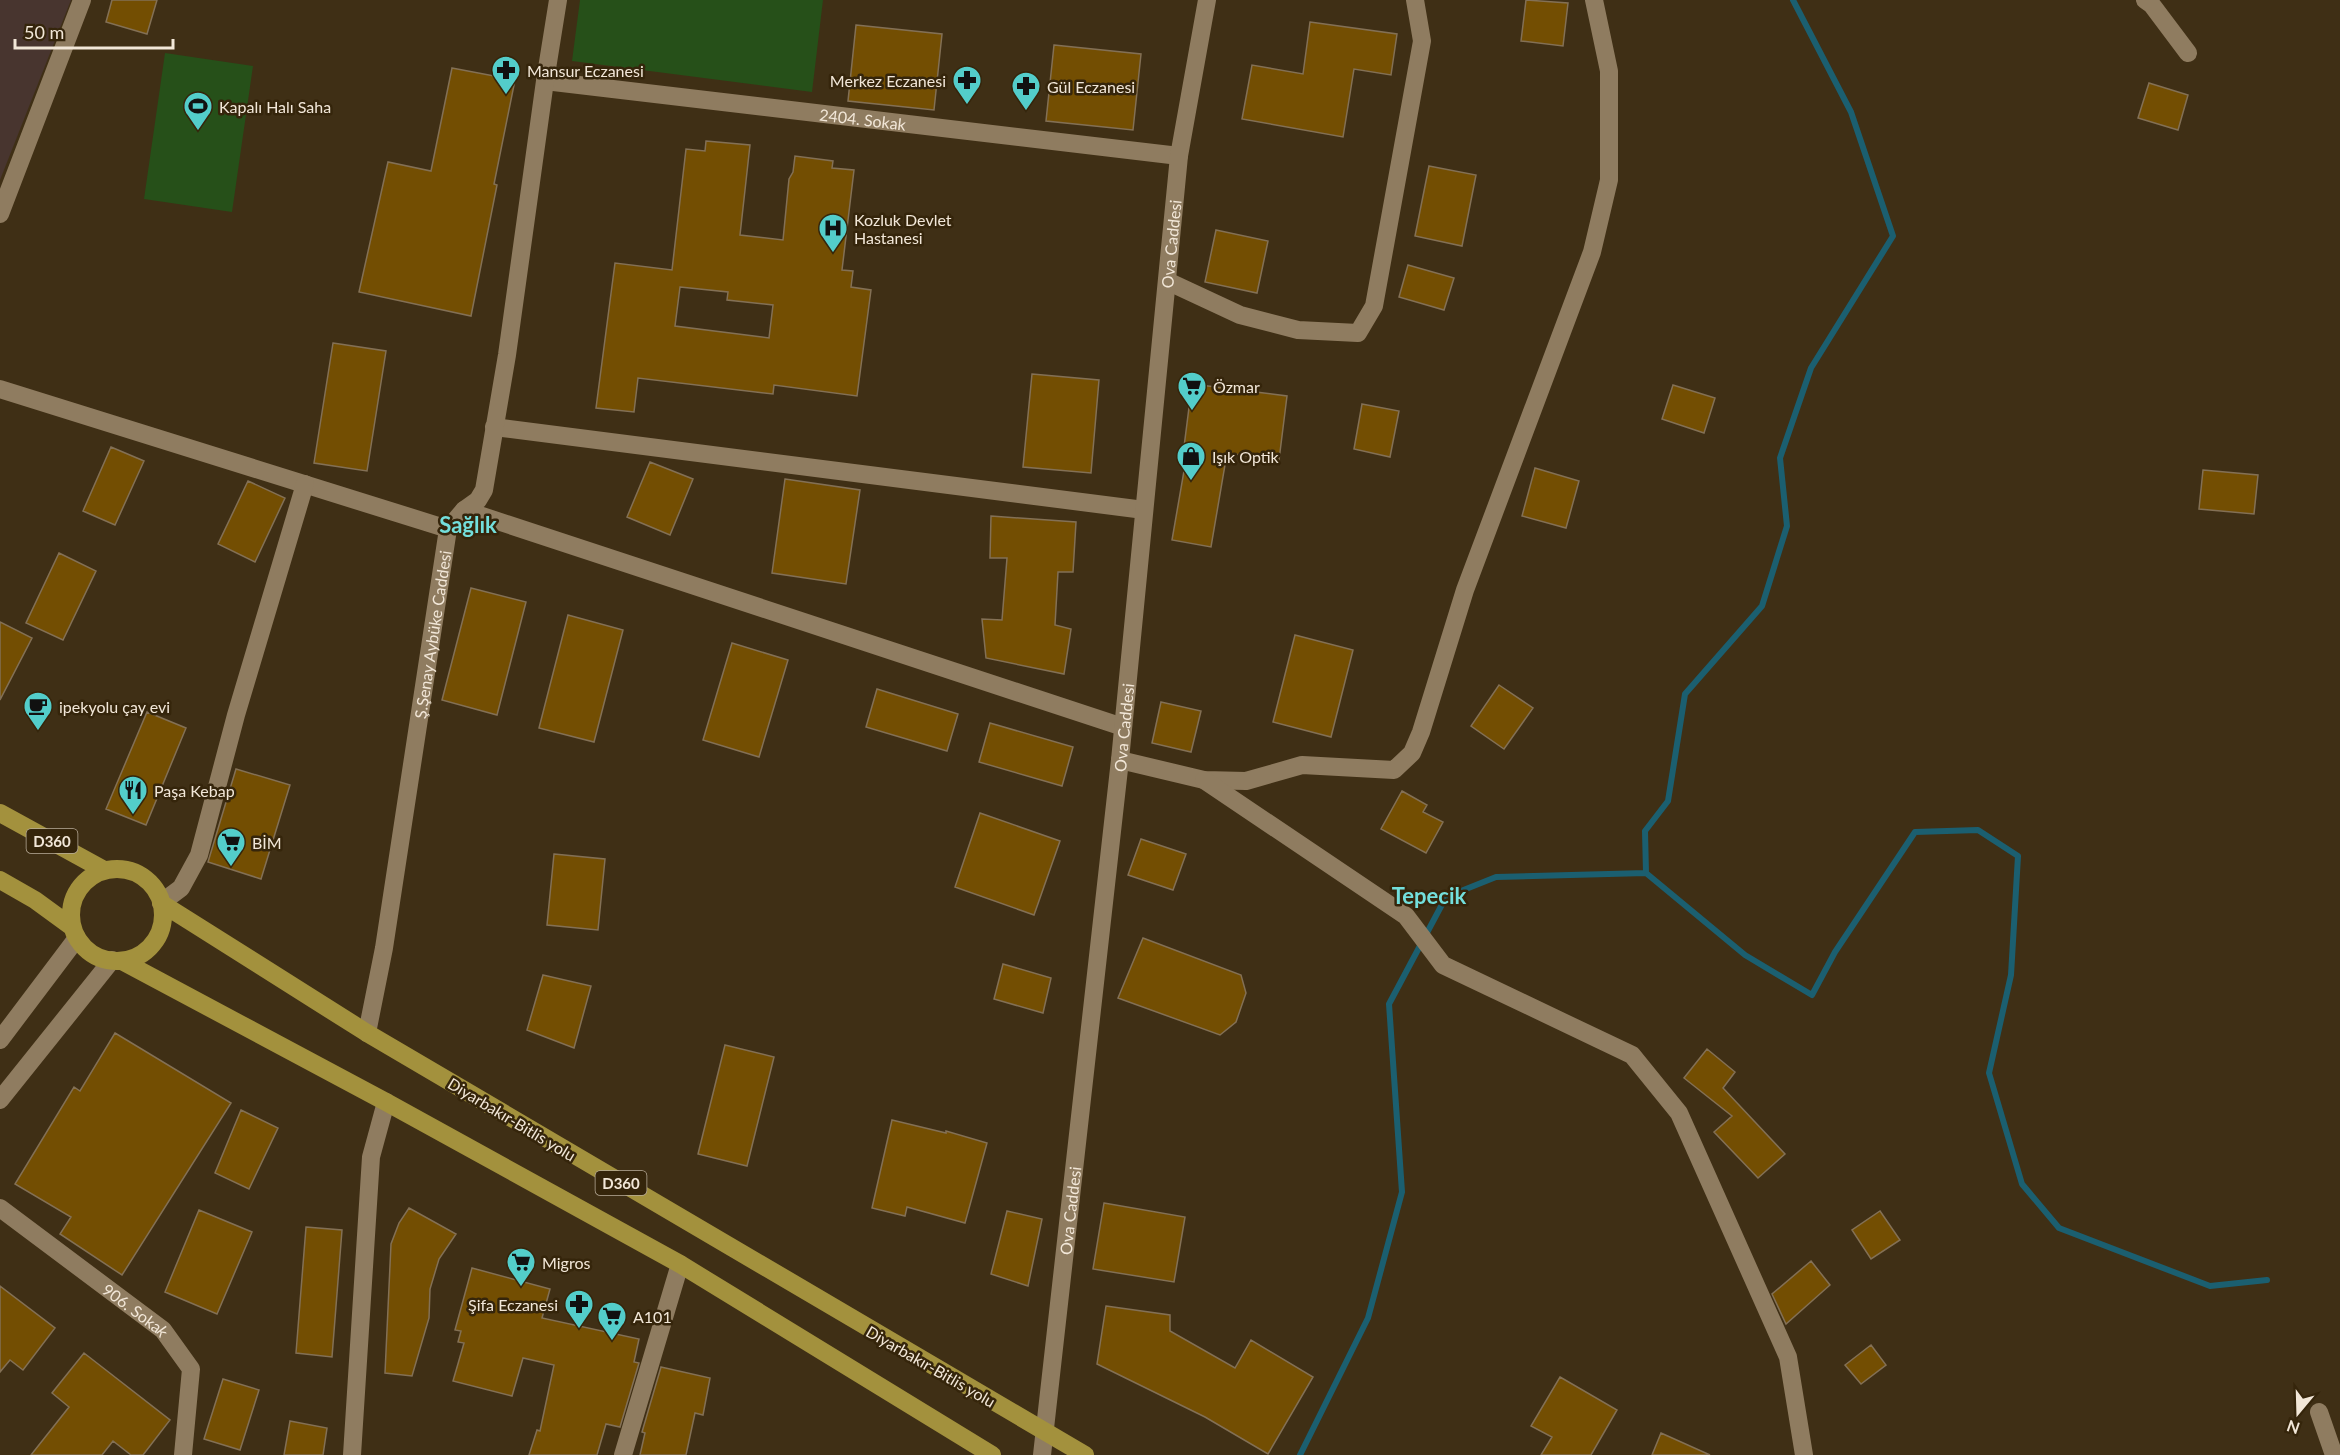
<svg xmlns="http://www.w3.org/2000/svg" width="2340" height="1455" viewBox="0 0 2340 1455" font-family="Lato,sans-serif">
	<rect width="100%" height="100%" fill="#3f2f15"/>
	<!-- education -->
	<path fill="#48352f" d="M 0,0 L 71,0 L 0,180 Z"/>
	<!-- green -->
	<path fill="#265019" d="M 580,0 L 823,0 L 812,92 L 572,61 Z
		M 165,53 L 253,66 L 232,212 L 144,199 Z"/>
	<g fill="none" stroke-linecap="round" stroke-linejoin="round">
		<!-- stream -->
		<path stroke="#1b5f70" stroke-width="6" d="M 1646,873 L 1645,831 L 1668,801 L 1685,694 L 1762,606 L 1787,526 L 1780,458 L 1811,368 L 1893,236 L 1851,112 L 1793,0
			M 1300,1455 L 1368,1318 L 1402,1192 L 1389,1004 L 1446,897 L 1496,877 L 1646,873 L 1745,955 L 1812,995 L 1835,952 L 1915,832 L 1978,830 L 2018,856 L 2011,975 L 1989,1073 L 2022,1184 L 2059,1228 L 2210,1286 L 2267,1280"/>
	</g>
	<!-- building -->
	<path fill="#734e02" stroke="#837055" stroke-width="1.5" fill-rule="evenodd" d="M 112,0 L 157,0 L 147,34 L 106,22 Z
		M 1526,0 L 1568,3 L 1563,46 L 1521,41 Z
		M 1310,22 L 1397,34 L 1391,75 L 1354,69 L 1343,137 L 1242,119 L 1252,65 L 1303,74 Z
		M 856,25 L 942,34 L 934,110 L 848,101 Z
		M 1054,45 L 1141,54 L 1133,130 L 1046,121 Z
		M 452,68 L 515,80 L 494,184 L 497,185 L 471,316 L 359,292 L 388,162 L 431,171 Z
		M 2149,83 L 2188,95 L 2178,130 L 2138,118 Z
		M 706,141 L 750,145 L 740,235 L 783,240 L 789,179 L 793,172 L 795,156 L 833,161 L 832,168 L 854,170 L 842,270 L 853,271 L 851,287 L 871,290 L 857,396 L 774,385 L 773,394 L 638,378 L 634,412 L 596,408 L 615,263 L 672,270 L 686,149 L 705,151 ZM 680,287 L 728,292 L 727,300 L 773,305 L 769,338 L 675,326 Z
		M 1429,166 L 1476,175 L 1462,246 L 1415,236 Z
		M 1216,230 L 1268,241 L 1257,293 L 1205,282 Z
		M 1408,265 L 1454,278 L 1444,310 L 1399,297 Z
		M 333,343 L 386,351 L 367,471 L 314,463 Z
		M 1032,374 L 1099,380 L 1091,473 L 1023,467 Z
		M 1192,384 L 1287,396 L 1279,460 L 1227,453 L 1211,547 L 1172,540 L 1188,448 L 1184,447 Z
		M 1673,385 L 1715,398 L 1704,433 L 1662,419 Z
		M 1362,404 L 1399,411 L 1390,457 L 1354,449 Z
		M 111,447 L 144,461 L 115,525 L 83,511 Z
		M 650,462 L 693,479 L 670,535 L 627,517 Z
		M 1535,468 L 1579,481 L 1566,528 L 1522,516 Z
		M 2203,470 L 2258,475 L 2254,514 L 2199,509 Z
		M 785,479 L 860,490 L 846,584 L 772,573 Z
		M 248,481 L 285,498 L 255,562 L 218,544 Z
		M 991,516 L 1076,522 L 1073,572 L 1058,572 L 1055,625 L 1071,629 L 1064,674 L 986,658 L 982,619 L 1002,620 L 1007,558 L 990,558 Z
		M 59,553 L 96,571 L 63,640 L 26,623 Z
		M 471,588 L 526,602 L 497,715 L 442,700 Z
		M 568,615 L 623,630 L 594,742 L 539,728 Z
		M 0,622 L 32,638 L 0,700 Z
		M 1295,635 L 1353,650 L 1331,737 L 1273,722 Z
		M 732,643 L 788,660 L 759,757 L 703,740 Z
		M 1499,685 L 1533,708 L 1504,749 L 1471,726 Z
		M 877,689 L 958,714 L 947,751 L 866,727 Z
		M 1161,702 L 1201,711 L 1191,752 L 1152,743 Z
		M 147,712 L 186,728 L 146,825 L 106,809 Z
		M 990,723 L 1073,747 L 1062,786 L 979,762 Z
		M 236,769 L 290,785 L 261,879 L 208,862 Z
		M 1402,791 L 1427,805 L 1423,812 L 1443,822 L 1426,853 L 1381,829 Z
		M 980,813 L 1060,841 L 1034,915 L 955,887 Z
		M 1141,839 L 1186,854 L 1173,890 L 1128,875 Z
		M 554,854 L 605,859 L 598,930 L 547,925 Z
		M 1143,938 L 1241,975 L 1246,993 L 1236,1022 L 1220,1035 L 1118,998 Z
		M 1003,964 L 1051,978 L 1043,1013 L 994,999 Z
		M 543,975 L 591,986 L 574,1048 L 527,1030 Z
		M 115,1033 L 231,1103 L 122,1275 L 60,1234 L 71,1217 L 15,1184 L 74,1087 L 80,1091 Z
		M 725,1045 L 774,1057 L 747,1166 L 698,1154 Z
		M 1707,1049 L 1735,1072 L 1723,1088 L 1785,1154 L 1758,1178 L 1714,1132 L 1732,1116 L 1684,1078 Z
		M 241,1110 L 278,1128 L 249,1189 L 215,1173 Z
		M 892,1120 L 946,1133 L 946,1131 L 987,1143 L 965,1223 L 907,1207 L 905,1216 L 872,1208 Z
		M 1104,1203 L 1185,1217 L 1174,1282 L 1093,1269 Z
		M 409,1208 L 456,1234 L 439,1259 L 430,1289 L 429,1318 L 412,1376 L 385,1373 L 391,1244 L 399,1223 Z
		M 199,1210 L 252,1232 L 217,1314 L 165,1292 Z
		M 1007,1211 L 1042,1219 L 1028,1286 L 991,1274 Z
		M 1880,1211 L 1900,1240 L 1871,1259 L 1852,1230 Z
		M 306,1227 L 342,1230 L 332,1357 L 296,1353 Z
		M 1811,1261 L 1830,1285 L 1786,1324 L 1772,1294 Z
		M 472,1268 L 550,1289 L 542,1318 L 639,1339 L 634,1362 L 639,1363 L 620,1427 L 606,1424 L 597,1455 L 529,1455 L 537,1430 L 540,1431 L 554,1365 L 523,1358 L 512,1396 L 453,1381 L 464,1343 L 458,1342 L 461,1331 L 455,1330 Z
		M 0,1286 L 55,1328 L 23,1370 L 10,1360 L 0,1372 Z
		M 1106,1306 L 1170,1315 L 1170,1331 L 1235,1368 L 1251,1340 L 1313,1377 L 1268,1454 L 1205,1417 L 1097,1364 Z
		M 1871,1345 L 1886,1365 L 1861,1384 L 1845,1365 Z
		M 84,1353 L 170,1420 L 143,1455 L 131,1455 L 113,1441 L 102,1455 L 31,1455 L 69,1407 L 52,1393 Z
		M 661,1367 L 710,1378 L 703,1415 L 695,1413 L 686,1455 L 640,1455 L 645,1433 L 642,1432 Z
		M 1560,1377 L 1617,1410 L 1591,1455 L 1541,1455 L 1552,1437 L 1531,1426 Z
		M 223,1379 L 259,1390 L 240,1450 L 204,1439 Z
		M 290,1421 L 327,1428 L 323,1455 L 284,1455 Z
		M 1661,1433 L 1710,1455 L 1652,1455 Z"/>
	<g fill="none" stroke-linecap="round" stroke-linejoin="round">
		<!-- minor -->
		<g stroke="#8f7c60" stroke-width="18">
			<path d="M 2145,0 L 2152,5 L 2188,53"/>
			<path id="s1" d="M 545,81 L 1179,156"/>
			<path d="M 0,214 L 82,0"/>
			<path d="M 1167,281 L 1240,315 L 1298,330 L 1358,333 L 1374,306 L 1422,41 L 1415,0"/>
			<path d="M 0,389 L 448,529"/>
			<path d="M 494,427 L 1144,510"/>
			<path d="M 464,510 L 1123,727"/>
			<path d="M 1120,760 L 1204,780 L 1246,781 L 1302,765 L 1394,770 L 1412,753 L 1421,732 L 1465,590 L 1592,252 L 1609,180 L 1609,71 L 1594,0"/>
			<path d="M 1204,780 L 1406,916 L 1443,965 L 1632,1055 L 1679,1113 L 1788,1357 L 1804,1455"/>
			<path d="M 161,903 L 181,888 L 199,855 L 236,715 L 305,484"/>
			<path id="s2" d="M 367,1033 L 384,948 L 448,529 L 464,510 L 478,500 L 484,490 L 507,355 L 545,81 L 558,0"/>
			<path id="s3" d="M 0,1208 L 163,1330 L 191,1369 L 183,1455"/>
			<path d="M 2319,1412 L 2334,1455"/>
			<path d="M 352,1455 L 371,1157 L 386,1102"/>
			<path d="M 623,1455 L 680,1264"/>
		</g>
		<!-- tertiary -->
		<path stroke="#8f7c60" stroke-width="18" id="s4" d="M 1042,1455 L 1120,760 L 1179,156 L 1207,0"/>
		<!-- secondary -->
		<path stroke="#8f7c60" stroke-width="18" d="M 0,1040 L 77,938
			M 0,1100 L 112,960"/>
		<!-- trunk -->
		<path stroke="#a3913d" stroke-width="18" d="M 0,813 L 104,870
			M71 915a46 46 0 1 1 92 0a46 46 0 1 1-92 0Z
			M 0,880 L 35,900 L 72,927
			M 161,903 L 367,1033 L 1085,1455
			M 122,961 L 386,1102 L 680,1264 L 992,1455"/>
	</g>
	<!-- icons -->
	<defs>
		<g id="pharmacy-pin" transform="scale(1.5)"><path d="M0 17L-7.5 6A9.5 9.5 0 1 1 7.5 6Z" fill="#53cdca" stroke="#35250b"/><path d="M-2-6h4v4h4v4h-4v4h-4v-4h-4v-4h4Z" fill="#111"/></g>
		<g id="stadium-pin" transform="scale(1.5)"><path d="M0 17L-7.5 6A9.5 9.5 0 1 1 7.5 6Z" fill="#53cdca" stroke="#35250b"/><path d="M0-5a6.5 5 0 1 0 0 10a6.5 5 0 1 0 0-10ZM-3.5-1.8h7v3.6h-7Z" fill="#111"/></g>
		<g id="hospital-pin" transform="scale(1.5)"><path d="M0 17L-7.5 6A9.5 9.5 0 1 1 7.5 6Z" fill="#53cdca" stroke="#35250b"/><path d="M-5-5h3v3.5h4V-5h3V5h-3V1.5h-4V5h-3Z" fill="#111"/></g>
		<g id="supermarket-pin" transform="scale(1.5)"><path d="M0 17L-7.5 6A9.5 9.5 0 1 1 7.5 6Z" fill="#53cdca" stroke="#35250b"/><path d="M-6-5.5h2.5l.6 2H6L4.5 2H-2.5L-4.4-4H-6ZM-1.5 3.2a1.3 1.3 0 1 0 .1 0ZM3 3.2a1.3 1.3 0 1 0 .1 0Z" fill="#111"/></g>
		<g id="shop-pin" transform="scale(1.5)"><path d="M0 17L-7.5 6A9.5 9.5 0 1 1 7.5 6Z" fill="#53cdca" stroke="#35250b"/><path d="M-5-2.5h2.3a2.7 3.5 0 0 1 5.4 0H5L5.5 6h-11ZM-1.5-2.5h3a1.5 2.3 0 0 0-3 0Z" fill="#111"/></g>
		<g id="cafe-pin" transform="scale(1.5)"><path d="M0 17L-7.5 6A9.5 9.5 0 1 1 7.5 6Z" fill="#53cdca" stroke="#35250b"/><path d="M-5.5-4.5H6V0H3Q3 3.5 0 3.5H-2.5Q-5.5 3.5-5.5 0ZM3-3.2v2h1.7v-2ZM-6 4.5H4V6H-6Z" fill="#111"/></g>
		<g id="restaurant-pin" transform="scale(1.5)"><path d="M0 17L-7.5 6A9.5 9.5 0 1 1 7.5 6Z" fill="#53cdca" stroke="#35250b"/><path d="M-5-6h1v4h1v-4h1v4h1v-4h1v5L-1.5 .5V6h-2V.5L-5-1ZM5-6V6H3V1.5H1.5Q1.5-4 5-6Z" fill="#111"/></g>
	</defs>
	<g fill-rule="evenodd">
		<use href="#pharmacy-pin" x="506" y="70"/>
		<use href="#pharmacy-pin" x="967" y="80"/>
		<use href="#pharmacy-pin" x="1026" y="86"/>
		<use href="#stadium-pin" x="198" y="106"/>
		<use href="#hospital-pin" x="833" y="228"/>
		<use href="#supermarket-pin" x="1192" y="386"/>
		<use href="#shop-pin" x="1191" y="456"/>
		<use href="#cafe-pin" x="38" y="706"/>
		<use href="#restaurant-pin" x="133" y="790"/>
		<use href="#supermarket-pin" x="231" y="842"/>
		<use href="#supermarket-pin" x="521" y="1262"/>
		<use href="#pharmacy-pin" x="579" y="1304"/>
		<use href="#supermarket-pin" x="612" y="1316"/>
	</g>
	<g text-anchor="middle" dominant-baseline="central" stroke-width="5" stroke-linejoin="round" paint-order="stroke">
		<!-- shield labels -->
		<g fill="#35250b" stroke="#b9ad9a" stroke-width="1.5">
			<rect x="26.5" y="829" width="51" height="24" rx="4.5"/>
			<rect x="595.5" y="1171" width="51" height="24" rx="4.5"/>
		</g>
		<g font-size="15" font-weight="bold" fill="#f2e7d8">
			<text x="52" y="841">D360</text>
			<text x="621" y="1183">D360</text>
		</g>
		<!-- poi labels -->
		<g font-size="16" fill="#f2e7d8" stroke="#35250b" text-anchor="start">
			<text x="527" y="70">Mansur Eczanesi</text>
			<text x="946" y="80" text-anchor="end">Merkez Eczanesi</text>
			<text x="1047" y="86">Gül Eczanesi</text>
			<text x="219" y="106">Kapalı Halı Saha</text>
			<text x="854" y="219">Kozluk Devlet<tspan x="854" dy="18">Hastanesi</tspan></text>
			<text x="1213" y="386">Özmar</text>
			<text x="1212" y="456">Işık Optik</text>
			<text x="59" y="706">ipekyolu çay evi</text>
			<text x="154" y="790">Paşa Kebap</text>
			<text x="252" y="842">BİM</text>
			<text x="542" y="1262">Migros</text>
			<text x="558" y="1304" text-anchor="end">Şifa Eczanesi</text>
			<text x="633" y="1316">A101</text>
		</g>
		<!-- street labels -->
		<g font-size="16" fill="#f2e7d8" stroke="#35250b">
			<text stroke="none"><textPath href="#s1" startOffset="320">2404. Sokak</textPath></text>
			<text stroke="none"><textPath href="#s4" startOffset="1218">Ova Caddesi</textPath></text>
			<text stroke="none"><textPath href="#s2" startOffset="404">Ş.Şenay Aybüke Caddesi</textPath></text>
			<text stroke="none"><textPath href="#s4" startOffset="732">Ova Caddesi</textPath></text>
			<text transform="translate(512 1119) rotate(31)">Diyarbakır-Bitlis yolu</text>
			<text stroke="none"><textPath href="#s4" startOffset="246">Ova Caddesi</textPath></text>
			<text stroke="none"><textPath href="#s3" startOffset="170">906. Sokak</textPath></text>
			<text transform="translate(931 1366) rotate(30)">Diyarbakır-Bitlis yolu</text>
		</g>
		<!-- district labels -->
		<g font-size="22" font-weight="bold" fill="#73dfdc" stroke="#35250b">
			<text x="468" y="524">Sağlık</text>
			<text x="1429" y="895">Tepecik</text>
		</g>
	</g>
	<!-- north arrow -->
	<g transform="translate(2298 1413) rotate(199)" stroke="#35250b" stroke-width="4.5" paint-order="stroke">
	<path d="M0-4.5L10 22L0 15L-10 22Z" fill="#f2e7d8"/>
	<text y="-9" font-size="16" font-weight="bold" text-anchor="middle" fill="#f2e7d8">N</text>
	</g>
	<!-- scale -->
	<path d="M15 39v9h158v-9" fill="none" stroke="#f2e7d8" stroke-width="3"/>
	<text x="24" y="39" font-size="18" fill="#f2e7d8" stroke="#35250b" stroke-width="4.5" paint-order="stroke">50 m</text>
</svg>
